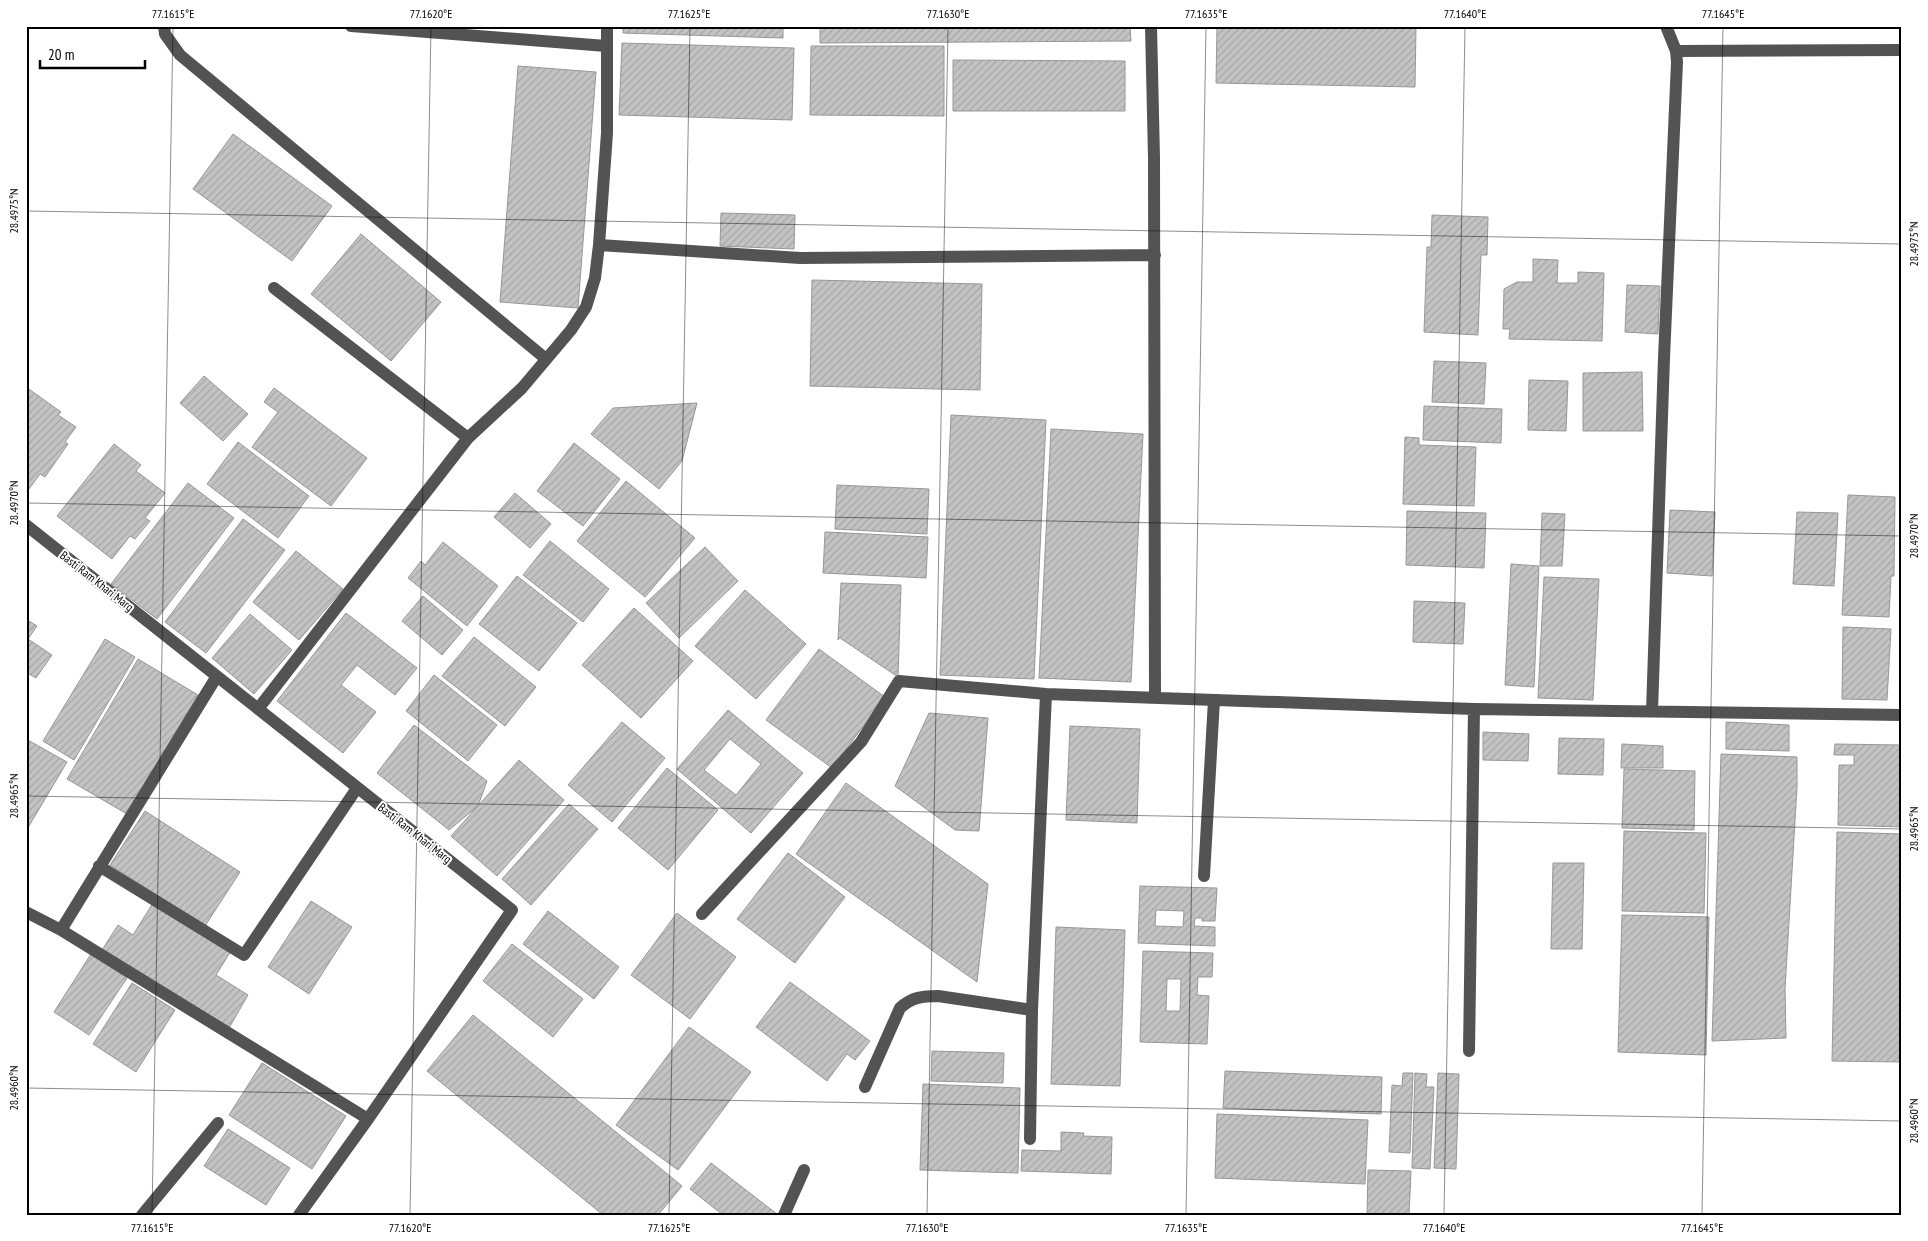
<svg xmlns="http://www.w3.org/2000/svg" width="1928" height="1241" viewBox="0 0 1928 1241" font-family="'PT Sans Narrow',sans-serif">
	<defs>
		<pattern id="building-hatch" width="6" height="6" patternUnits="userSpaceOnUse" patternTransform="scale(1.25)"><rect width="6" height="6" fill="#c3c3c3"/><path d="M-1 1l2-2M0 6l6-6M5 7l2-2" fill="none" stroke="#a6a6a6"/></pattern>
	</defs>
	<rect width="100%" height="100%" fill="#fff"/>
	<!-- building -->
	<path fill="url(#building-hatch)" stroke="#979797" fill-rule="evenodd" d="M 623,26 L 783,26 L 783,38 L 623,33 Z
		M 820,26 L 1130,26 L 1131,41 L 820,43 Z
		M 1217,26 L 1416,26 L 1415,87 L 1216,83 Z
		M 622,43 L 794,48 L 792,120 L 619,115 Z
		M 811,46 L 944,46 L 944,116 L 810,115 Z
		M 953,60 L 1125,61 L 1125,111 L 953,111 Z
		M 518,66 L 596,72 L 578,308 L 500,302 Z
		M 233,134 L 332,206 L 292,261 L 193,189 Z
		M 721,213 L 795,215 L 794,249 L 720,246 Z
		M 1432,215 L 1488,217 L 1487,255 L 1481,255 L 1478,335 L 1424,332 L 1427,247 L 1431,247 Z
		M 361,234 L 441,302 L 391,361 L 311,294 Z
		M 1533,259 L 1558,260 L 1557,283 L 1578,283 L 1578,272 L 1604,273 L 1602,341 L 1509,339 L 1510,329 L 1503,329 L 1504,289 L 1517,282 L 1533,282 Z
		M 812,280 L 982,284 L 980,390 L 810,386 Z
		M 1627,285 L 1660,286 L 1658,334 L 1625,332 Z
		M 1434,361 L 1486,363 L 1484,404 L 1432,402 Z
		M 1642,372 L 1643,431 L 1583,431 L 1583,373 Z
		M 204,376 L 248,414 L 223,441 L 180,403 Z
		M 1529,380 L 1568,381 L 1566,431 L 1528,430 Z
		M 26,387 L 61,412 L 58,415 L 76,427 L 65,442 L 68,444 L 45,477 L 40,474 L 29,489 L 26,488 Z
		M 274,388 L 367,458 L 331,506 L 252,447 L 278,412 L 264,402 Z
		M 697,403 L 682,461 L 659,489 L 591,434 L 613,408 Z
		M 1424,406 L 1502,409 L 1501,443 L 1423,440 Z
		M 951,415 L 1046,420 L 1034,679 L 940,675 Z
		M 1051,429 L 1143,434 L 1131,682 L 1039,678 Z
		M 1405,437 L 1419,438 L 1419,445 L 1476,447 L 1474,506 L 1403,504 Z
		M 238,442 L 309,496 L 278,538 L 207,484 Z
		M 574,443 L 620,479 L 583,526 L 537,491 Z
		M 114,444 L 141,465 L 136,471 L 165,493 L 145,518 L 150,521 L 135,539 L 130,536 L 112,559 L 57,516 Z
		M 626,481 L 695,538 L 645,597 L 577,541 Z
		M 188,483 L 234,518 L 157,619 L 111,584 Z
		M 837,485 L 929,489 L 927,534 L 835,529 Z
		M 515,493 L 551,524 L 530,548 L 494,517 Z
		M 1848,495 L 1895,497 L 1894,576 L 1891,576 L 1889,617 L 1842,615 Z
		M 1670,510 L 1715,512 L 1712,576 L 1667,573 Z
		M 1407,511 L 1486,513 L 1484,568 L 1406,565 Z
		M 1797,512 L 1838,513 L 1834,586 L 1793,584 Z
		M 1542,513 L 1565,514 L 1562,566 L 1540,566 Z
		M 243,519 L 285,550 L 206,653 L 165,622 Z
		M 825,532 L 928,537 L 926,578 L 823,573 Z
		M 550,541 L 609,589 L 583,622 L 523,575 Z
		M 443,542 L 498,586 L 467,626 L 408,578 L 421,561 L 425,565 Z
		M 705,547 L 738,581 L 679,638 L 646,603 Z
		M 296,551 L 343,589 L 299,640 L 253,602 Z
		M 1511,564 L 1539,566 L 1534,687 L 1505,685 Z
		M 517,576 L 577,623 L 539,671 L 479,624 Z
		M 1544,577 L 1599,579 L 1593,700 L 1538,698 Z
		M 841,583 L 901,585 L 898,677 L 840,638 L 838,640 Z
		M 745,590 L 806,644 L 756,699 L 695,646 Z
		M 423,596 L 463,630 L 442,655 L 402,621 Z
		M 1414,601 L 1465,603 L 1463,644 L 1413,642 Z
		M 634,608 L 693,661 L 641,718 L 582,665 Z
		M 346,613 L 417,668 L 395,695 L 357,665 L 341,685 L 376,712 L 343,753 L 277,701 Z
		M 250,614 L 292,650 L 254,694 L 212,658 Z
		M 26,619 L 37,626 L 28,639 L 52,655 L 36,678 L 29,674 L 26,678 Z
		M 1843,627 L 1891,629 L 1887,700 L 1842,699 Z
		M 474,637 L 536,687 L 505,726 L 442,676 Z
		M 105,639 L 135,657 L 74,760 L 43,741 Z
		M 819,649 L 885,697 L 832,768 L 766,720 Z
		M 138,659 L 198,695 L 127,814 L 67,779 Z
		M 434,675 L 497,725 L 468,761 L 406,711 Z
		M 728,710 L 803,773 L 751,833 L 677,769 ZM 730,739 L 761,764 L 736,795 L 704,770 Z
		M 929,713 L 988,718 L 979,831 L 955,830 L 895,786 Z
		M 622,722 L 665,758 L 612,822 L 568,785 Z
		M 1726,722 L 1789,725 L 1789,751 L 1726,749 Z
		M 414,725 L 487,781 L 478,806 L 449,830 L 377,773 Z
		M 1070,726 L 1140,729 L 1137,823 L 1066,820 Z
		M 1483,732 L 1529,734 L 1528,761 L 1483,760 Z
		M 1559,738 L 1604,739 L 1603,775 L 1558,774 Z
		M 26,739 L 67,762 L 26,831 Z
		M 1622,744 L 1663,746 L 1663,768 L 1621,768 Z
		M 1835,744 L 1902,745 L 1902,827 L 1838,825 L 1839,765 L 1854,765 L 1854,755 L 1834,755 Z
		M 1721,754 L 1797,757 L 1797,787 L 1785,989 L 1786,1038 L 1712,1041 Z
		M 519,760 L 564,800 L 497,876 L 451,836 Z
		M 667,768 L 718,810 L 668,870 L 618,828 Z
		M 1624,769 L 1695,771 L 1694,830 L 1622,828 Z
		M 846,783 L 988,884 L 977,982 L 796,854 Z
		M 569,804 L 598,829 L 531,905 L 502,879 Z
		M 145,811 L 240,872 L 205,926 L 110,865 Z
		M 1624,831 L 1706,833 L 1704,913 L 1622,911 Z
		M 1837,832 L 1902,834 L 1902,1062 L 1832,1061 Z
		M 788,853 L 845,897 L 795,963 L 737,919 Z
		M 1553,863 L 1584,863 L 1582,949 L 1551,949 Z
		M 1140,886 L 1217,888 L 1215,921 L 1202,921 L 1202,918 L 1195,918 L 1194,926 L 1215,927 L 1215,946 L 1138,943 ZM 1156,910 L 1184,911 L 1183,927 L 1155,926 Z
		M 311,901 L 352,927 L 309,994 L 268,967 Z
		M 153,903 L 231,951 L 216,975 L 248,995 L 229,1028 L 102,950 L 118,925 L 133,935 Z
		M 548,911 L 619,967 L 594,999 L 523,944 Z
		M 677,913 L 736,957 L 690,1019 L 631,975 Z
		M 1622,915 L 1709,917 L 1706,1055 L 1618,1052 Z
		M 1056,927 L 1125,930 L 1120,1086 L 1051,1084 Z
		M 512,944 L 583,999 L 553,1037 L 483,981 Z
		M 1143,951 L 1213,953 L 1212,977 L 1198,977 L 1197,995 L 1209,996 L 1207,1044 L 1140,1042 ZM 1167,979 L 1181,979 L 1180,1011 L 1166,1011 Z
		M 91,954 L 127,978 L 89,1035 L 54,1012 Z
		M 790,982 L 870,1041 L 855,1060 L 847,1054 L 827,1081 L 756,1027 Z
		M 132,983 L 175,1010 L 136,1072 L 93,1044 Z
		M 473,1015 L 682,1186 L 658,1215 L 603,1215 L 427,1071 Z
		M 689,1027 L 751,1072 L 678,1170 L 616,1125 Z
		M 932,1051 L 1004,1053 L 1003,1083 L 931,1081 Z
		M 262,1063 L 346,1116 L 312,1169 L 229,1115 Z
		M 1225,1071 L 1382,1077 L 1381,1114 L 1223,1108 Z
		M 1403,1073 L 1413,1073 L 1410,1153 L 1389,1152 L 1392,1085 L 1402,1086 Z
		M 1415,1073 L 1427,1074 L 1426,1087 L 1434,1087 L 1430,1169 L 1412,1168 Z
		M 1438,1073 L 1459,1074 L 1456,1169 L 1434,1168 Z
		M 923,1084 L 1020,1088 L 1018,1173 L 920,1170 Z
		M 1217,1114 L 1368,1120 L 1365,1184 L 1215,1178 Z
		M 228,1129 L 290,1168 L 266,1205 L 204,1166 Z
		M 1061,1132 L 1084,1133 L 1083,1136 L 1112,1137 L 1111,1174 L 1021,1171 L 1022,1150 L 1061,1151 Z
		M 711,1163 L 777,1214 L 723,1215 L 690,1189 Z
		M 1368,1170 L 1411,1171 L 1409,1215 L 1367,1215 Z"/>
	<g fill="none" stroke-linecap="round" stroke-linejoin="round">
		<!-- minor -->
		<path stroke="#535353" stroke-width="12" d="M 164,26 L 165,34 L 180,55 L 546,359
			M 351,26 L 606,46
			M 1151,26 L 1154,158 L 1155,697
			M 1676,51 L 1902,50
			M 599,245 L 800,258 L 1155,255
			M 274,288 L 468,438
			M 26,525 L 512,910 L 368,1119 L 299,1215
			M 258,709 L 468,438 L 522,388 L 571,330 L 586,307 L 595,278 L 599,245 L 607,133 L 607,26
			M 1652,711 L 1664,358 L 1677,62 L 1676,51 L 1666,26
			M 99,866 L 244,955 L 357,788
			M 1204,876 L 1214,700
			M 26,912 L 61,930 L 368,1119
			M 702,914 L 861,742 L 899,681 L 1046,694 L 1474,709 L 1902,715
			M 61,930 L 217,676
			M 1469,1051 L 1474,709
			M 865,1087 L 900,1008 C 912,997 923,996 938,996 L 1032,1010
			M 1030,1139 L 1032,1010 L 1046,694
			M 142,1215 L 218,1123
			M 784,1215 L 804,1170"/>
	</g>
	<!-- ticks -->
	<path fill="none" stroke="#000" stroke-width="1" stroke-opacity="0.45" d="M 26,211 L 1902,244M 26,503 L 1902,536M 26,796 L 1902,829M 26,1088 L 1902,1121M 152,1215 L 173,26M 410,1215 L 431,26M 669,1215 L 690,26M 927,1215 L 948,26M 1186,1215 L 1206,26M 1444,1215 L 1465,26M 1702,1215 L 1723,26"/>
	<g text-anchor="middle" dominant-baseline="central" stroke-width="4" stroke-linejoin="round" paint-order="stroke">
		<!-- street labels -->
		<g font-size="12" fill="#000" stroke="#fff">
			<text transform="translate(97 581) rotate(38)">Basti Ram Khari Marg</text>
			<text transform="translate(415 833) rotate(38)">Basti Ram Khari Marg</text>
		</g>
	</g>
	<!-- border -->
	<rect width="1928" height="1241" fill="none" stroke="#ffffff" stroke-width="55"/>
	<!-- scale -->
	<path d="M40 60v8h105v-8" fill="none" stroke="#000000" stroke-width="2.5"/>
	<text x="48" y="60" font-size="15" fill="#000000" stroke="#ffffff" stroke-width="4" paint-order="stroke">20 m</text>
	<rect x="28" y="28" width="1872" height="1186" fill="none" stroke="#000" stroke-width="2"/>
	<g font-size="12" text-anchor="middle" fill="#000">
		<text x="173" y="18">77.1615°E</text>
		<text x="431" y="18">77.1620°E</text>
		<text x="689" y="18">77.1625°E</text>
		<text x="948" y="18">77.1630°E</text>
		<text x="1206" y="18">77.1635°E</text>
		<text x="1465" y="18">77.1640°E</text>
		<text x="1723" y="18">77.1645°E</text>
		<text transform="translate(14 211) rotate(-90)" y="4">28.4975°N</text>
		<text transform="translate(1914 244) rotate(-90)" y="4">28.4975°N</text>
		<text transform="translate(14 503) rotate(-90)" y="4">28.4970°N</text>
		<text transform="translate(1914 536) rotate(-90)" y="4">28.4970°N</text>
		<text transform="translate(14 796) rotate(-90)" y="4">28.4965°N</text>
		<text transform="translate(1914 829) rotate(-90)" y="4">28.4965°N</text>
		<text transform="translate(14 1088) rotate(-90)" y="4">28.4960°N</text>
		<text transform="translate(1914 1121) rotate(-90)" y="4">28.4960°N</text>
		<text x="152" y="1232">77.1615°E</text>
		<text x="410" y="1232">77.1620°E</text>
		<text x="669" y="1232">77.1625°E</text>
		<text x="927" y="1232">77.1630°E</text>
		<text x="1186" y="1232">77.1635°E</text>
		<text x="1444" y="1232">77.1640°E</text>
		<text x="1702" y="1232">77.1645°E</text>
	</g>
</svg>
